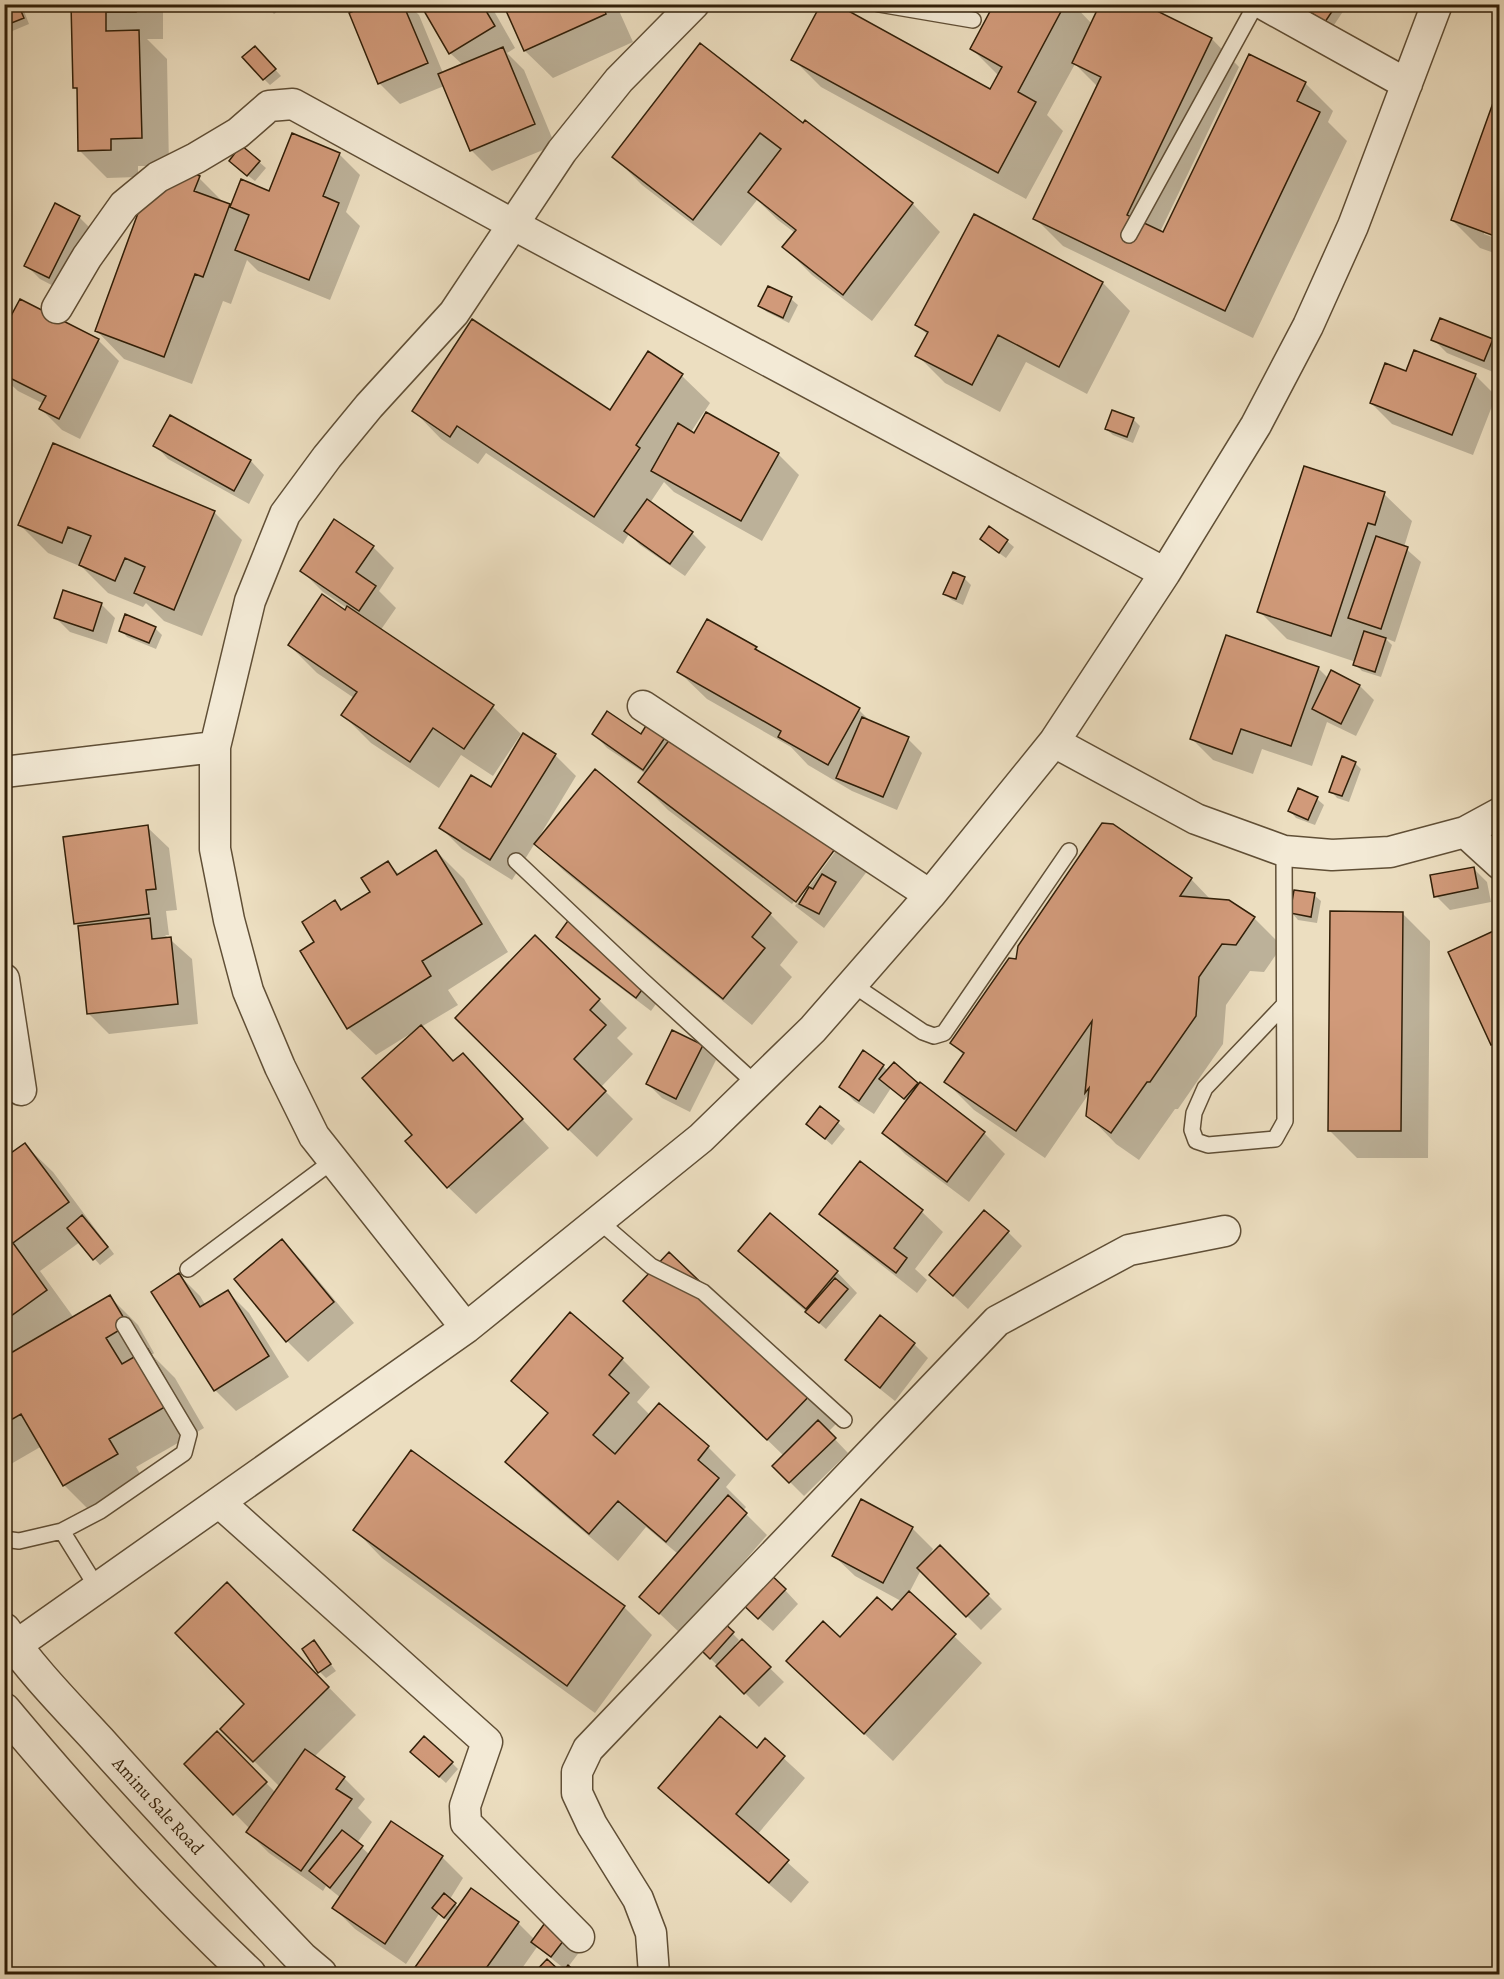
<svg xmlns="http://www.w3.org/2000/svg" width="1504" height="1979" viewBox="0 0 1504 1979" font-family="Alegreya,serif">
	<rect width="100%" height="100%" fill="#ecdec0"/>
	<filter id="stains"><feTurbulence type="fractalNoise" baseFrequency=".00333" numOctaves="4"/><feColorMatrix values="0 0 0 0 .2 0 0 0 0 .09 0 0 0 0 .02 0 0 0 .5 -.17"/></filter>
	<radialGradient id="worn" r=".72"><stop offset=".6" stop-color="#630" stop-opacity="0"/><stop offset="1" stop-color="#630" stop-opacity=".3"/></radialGradient>
	<!-- shadow -->
	<path fill="#0003" d="M 72,4 L 163,4 L 163,39 L 147,39 L 167,59 L 169,167 L 199,178 L 225,204 L 231,207 L 270,193 L 339,154 L 360,175 L 346,212 L 360,226 L 330,300 L 258,271 L 247,260 L 231,304 L 223,301 L 192,384 L 124,359 L 97,331 L 157,166 L 138,166 L 138,177 L 107,178 L 79,150 L 78,91 L 75,87 Z
		M 265,4 L 288,4 L 274,14 Z
		M 374,4 L 408,4 L 419,15 L 443,73 L 463,65 L 450,53 L 422,4 L 490,4 L 515,48 L 507,53 L 524,70 L 555,145 L 492,171 L 471,150 L 444,86 L 400,104 L 379,83 Z
		M 504,4 L 616,4 L 633,42 L 553,78 L 525,51 Z
		M 996,4 L 1073,4 L 1092,24 L 1140,4 L 1212,39 L 1239,67 L 1160,232 L 1164,234 L 1305,83 L 1333,111 L 1328,122 L 1347,141 L 1253,338 L 1063,246 L 1035,218 L 1098,87 L 1075,64 L 1047,115 L 1063,131 L 1026,199 L 821,87 L 793,59 L 991,91 L 999,76 L 972,49 Z
		M 1310,4 L 1338,4 L 1344,10 L 1332,28 L 1307,9 Z
		M 1371,4 L 1395,4 L 1392,12 Z
		M 17,5 L 24,11 L 29,24 L 10,32 L 4,27 L 4,10 Z
		M 261,54 L 281,76 L 270,85 L 264,79 Z
		M 806,122 L 913,204 L 940,232 L 872,321 L 812,275 L 784,247 L 795,233 L 778,220 L 757,200 L 721,246 L 642,185 L 614,157 L 803,125 Z
		M 242,147 L 266,168 L 255,181 L 237,167 Z
		M 974,216 L 1103,283 L 1130,311 L 1087,394 L 1026,362 L 1000,412 L 945,383 L 917,355 L 928,335 L 917,325 Z
		M 79,217 L 93,231 L 63,291 L 40,279 L 26,265 Z
		M 1452,220 L 1484,231 L 1484,234 L 1500,240 L 1500,255 L 1480,248 Z
		M 791,299 L 798,305 L 789,323 L 767,312 L 760,306 Z
		M 4,332 L 98,340 L 119,361 L 80,439 L 62,430 L 41,409 L 44,404 L 18,391 L 4,378 L 4,356 L 9,346 L 4,341 Z
		M 1433,339 L 1492,340 L 1500,347 L 1500,369 L 1498,374 L 1447,353 Z
		M 649,353 L 682,376 L 710,403 L 691,432 L 778,454 L 799,475 L 762,541 L 674,492 L 664,482 L 650,503 L 692,533 L 706,547 L 685,576 L 640,545 L 629,534 L 623,544 L 486,453 L 478,464 L 441,439 L 414,411 L 610,412 Z
		M 1407,373 L 1475,375 L 1496,396 L 1473,455 L 1392,424 L 1371,403 Z
		M 170,417 L 251,461 L 264,475 L 249,504 L 168,459 L 155,445 Z
		M 1133,419 L 1140,426 L 1133,443 L 1113,435 L 1106,429 Z
		M 1384,494 L 1412,521 L 1404,547 L 1421,562 L 1395,642 L 1385,638 L 1392,645 L 1381,677 L 1362,671 L 1355,664 L 1356,662 L 1287,639 L 1259,611 Z
		M 214,512 L 242,540 L 202,636 L 164,621 L 146,603 L 143,607 L 108,593 L 82,567 L 48,553 L 20,525 Z
		M 335,521 L 373,547 L 394,568 L 379,591 L 396,608 L 380,631 L 493,707 L 521,734 L 493,776 L 461,755 L 439,788 L 371,743 L 343,715 L 354,698 L 317,673 L 289,645 L 345,612 L 347,608 L 323,592 L 302,571 Z
		M 1007,541 L 1014,547 L 1006,558 L 988,545 Z
		M 953,574 L 965,579 L 971,585 L 963,605 L 952,600 L 945,594 Z
		M 101,604 L 115,618 L 107,644 L 70,632 L 56,618 Z
		M 708,621 L 756,648 L 764,656 L 859,710 L 873,724 L 908,739 L 922,753 L 897,810 L 852,791 L 808,765 L 791,747 L 707,699 L 679,672 Z
		M 155,628 L 162,635 L 156,649 L 127,637 L 121,630 Z
		M 1318,668 L 1329,679 L 1360,686 L 1374,700 L 1356,736 L 1327,722 L 1312,766 L 1262,749 L 1253,774 L 1213,760 L 1192,739 Z
		M 594,734 L 665,737 L 868,870 L 824,928 L 795,906 L 835,852 L 833,849 L 792,904 L 668,810 L 640,782 L 646,774 L 607,748 Z
		M 524,735 L 555,755 L 576,776 L 539,837 L 541,838 L 595,771 L 770,914 L 798,942 L 780,965 L 792,977 L 752,1025 L 564,871 L 535,843 L 512,880 L 462,849 L 441,828 L 491,789 Z
		M 1355,763 L 1361,769 L 1349,802 L 1337,798 L 1331,791 Z
		M 1317,799 L 1324,805 L 1315,825 L 1296,818 L 1290,811 Z
		M 147,827 L 169,848 L 177,910 L 166,911 L 169,935 L 165,935 L 192,959 L 198,1024 L 109,1034 L 88,1013 L 80,927 L 76,923 Z
		M 436,851 L 464,879 L 508,952 L 448,990 L 458,1005 L 421,1027 L 455,1062 L 463,1055 L 549,1148 L 476,1214 L 448,1187 L 414,1135 L 411,1036 L 410,1034 L 376,1055 L 348,1028 L 316,943 L 335,902 L 343,911 L 372,893 L 388,863 L 400,875 Z
		M 1473,868 L 1487,882 L 1491,902 L 1450,910 L 1436,896 Z
		M 1191,879 L 1211,900 L 1254,918 L 1282,946 L 1264,972 L 1250,971 L 1226,1005 L 1223,1044 L 1178,1109 L 1175,1109 L 1139,1160 L 1116,1144 L 1088,1115 L 1090,1092 L 1045,1158 L 974,1110 L 946,1082 L 964,1056 L 952,1043 L 1018,960 Z
		M 1314,895 L 1321,901 L 1317,923 L 1298,920 L 1292,913 Z
		M 1402,913 L 1430,941 L 1428,1158 L 1357,1158 L 1329,1130 Z
		M 1500,930 L 1500,1052 L 1492,1044 Z
		M 558,937 L 663,994 L 651,1011 L 572,951 Z
		M 599,1000 L 627,1028 L 617,1038 L 633,1054 L 601,1087 L 633,1119 L 597,1157 L 516,1079 Z
		M 702,1047 L 716,1060 L 690,1112 L 662,1098 L 648,1084 Z
		M 894,1064 L 919,1086 L 920,1085 L 984,1133 L 1005,1154 L 969,1202 L 905,1154 L 884,1133 L 907,1102 L 891,1088 L 874,1114 L 854,1101 L 841,1087 L 883,1066 L 888,1071 Z
		M 821,1108 L 845,1129 L 832,1145 L 815,1130 Z
		M 25,1145 L 53,1172 L 114,1254 L 100,1265 L 80,1242 L 40,1271 L 74,1318 L 110,1297 L 138,1325 L 154,1353 L 152,1355 L 175,1378 L 204,1428 L 136,1467 L 145,1482 L 92,1513 L 64,1485 L 42,1446 L 4,1468 L 4,1160 Z
		M 860,1163 L 922,1212 L 943,1232 L 915,1269 L 927,1280 L 917,1293 L 842,1234 L 821,1213 Z
		M 1008,1232 L 1022,1246 L 968,1309 L 931,1275 Z
		M 282,1241 L 303,1262 L 354,1323 L 308,1362 L 287,1341 Z
		M 740,1251 L 837,1272 L 857,1293 L 826,1329 L 761,1272 Z
		M 669,1254 L 840,1420 L 828,1432 L 848,1453 L 804,1496 L 774,1466 L 784,1456 L 653,1329 Z
		M 179,1275 L 200,1296 L 206,1306 L 228,1292 L 249,1313 L 289,1377 L 236,1411 L 215,1390 Z
		M 880,1317 L 914,1344 L 928,1358 L 895,1401 L 861,1374 L 847,1360 Z
		M 622,1359 L 650,1387 L 637,1402 L 650,1415 L 659,1405 L 708,1447 L 736,1475 L 726,1487 L 746,1507 L 743,1511 L 767,1535 L 681,1634 L 641,1596 L 678,1554 L 646,1527 L 618,1561 L 535,1490 L 507,1462 L 548,1414 L 513,1380 Z
		M 912,1528 L 933,1549 L 928,1558 L 940,1547 L 1002,1609 L 981,1630 L 921,1570 L 909,1593 L 982,1663 L 893,1761 L 816,1688 L 840,1639 L 892,1612 L 901,1601 L 855,1576 L 833,1555 Z
		M 355,1530 L 624,1607 L 652,1635 L 595,1713 L 382,1558 Z
		M 227,1584 L 356,1715 L 314,1757 L 344,1778 L 365,1799 L 358,1808 L 372,1822 L 357,1843 L 370,1855 L 392,1823 L 442,1857 L 463,1878 L 450,1899 L 459,1908 L 472,1890 L 518,1923 L 535,1940 L 587,1942 L 568,1967 L 576,1974 L 562,1974 L 566,1970 L 537,1947 L 518,1974 L 419,1974 L 415,1970 L 449,1922 L 439,1914 L 406,1964 L 355,1929 L 334,1908 L 341,1898 L 326,1886 L 323,1891 L 269,1853 L 248,1832 L 250,1829 L 186,1764 L 217,1733 L 276,1793 L 280,1787 L 222,1729 L 247,1704 Z
		M 785,1590 L 798,1604 L 773,1631 L 754,1614 Z
		M 721,1622 L 739,1640 L 735,1645 L 737,1646 L 742,1641 L 784,1682 L 759,1707 L 705,1653 Z
		M 314,1642 L 336,1671 L 326,1678 L 320,1672 Z
		M 765,1741 L 805,1778 L 757,1835 L 809,1882 L 791,1903 L 681,1809 L 660,1788 L 757,1750 Z
		M 418,1758 L 452,1763 L 458,1769 L 446,1783 Z"/>
	<!-- building -->
	<path fill="#d19a7a" stroke="#311f08" stroke-width="1.5" d="M 14,4 L 18,4 L 24,18 L 4,26 L 4,8 Z
		M 71,4 L 136,4 L 136,12 L 106,12 L 106,31 L 139,30 L 142,138 L 111,139 L 111,150 L 78,151 L 77,88 L 73,88 Z
		M 370,4 L 403,4 L 428,63 L 378,84 L 349,13 Z
		M 420,4 L 482,4 L 495,26 L 449,54 Z
		M 503,4 L 602,4 L 606,14 L 524,51 Z
		M 821,4 L 836,4 L 990,89 L 1002,67 L 970,49 L 994,4 L 1065,4 L 1018,92 L 1036,102 L 998,173 L 791,60 Z
		M 1100,4 L 1143,4 L 1212,38 L 1127,215 L 1163,232 L 1249,54 L 1306,82 L 1297,101 L 1320,112 L 1225,311 L 1033,219 L 1101,77 L 1072,63 Z
		M 1308,4 L 1337,4 L 1325,22 L 1305,9 Z
		M 700,43 L 803,123 L 805,120 L 913,203 L 843,295 L 782,247 L 796,230 L 748,192 L 781,149 L 760,133 L 693,220 L 612,157 Z
		M 255,46 L 276,69 L 263,80 L 242,57 Z
		M 503,47 L 535,124 L 470,151 L 438,74 Z
		M 1498,89 L 1500,89 L 1500,238 L 1451,220 Z
		M 292,133 L 340,153 L 323,196 L 339,203 L 309,280 L 235,250 L 249,215 L 230,207 L 241,179 L 269,191 Z
		M 241,145 L 260,161 L 247,176 L 229,161 Z
		M 157,161 L 200,176 L 194,191 L 230,204 L 203,277 L 195,274 L 164,357 L 95,331 Z
		M 55,203 L 80,216 L 49,278 L 24,266 Z
		M 974,214 L 1103,282 L 1059,367 L 998,335 L 972,385 L 915,356 L 928,332 L 915,325 Z
		M 768,286 L 792,297 L 783,318 L 758,306 Z
		M 20,299 L 99,339 L 59,419 L 39,409 L 46,396 L 4,375 L 4,353 L 9,343 L 4,341 L 4,329 Z
		M 1440,318 L 1493,339 L 1484,361 L 1431,340 Z
		M 472,319 L 610,410 L 648,351 L 683,374 L 636,445 L 640,448 L 594,517 L 457,426 L 450,437 L 412,411 Z
		M 1414,350 L 1476,374 L 1452,435 L 1370,403 L 1385,363 L 1406,371 Z
		M 1112,410 L 1134,418 L 1127,437 L 1105,429 Z
		M 706,412 L 779,453 L 741,521 L 651,471 L 678,423 L 694,433 Z
		M 170,415 L 251,460 L 234,491 L 153,446 Z
		M 53,443 L 215,511 L 174,610 L 134,593 L 145,567 L 125,558 L 115,581 L 79,565 L 91,536 L 68,527 L 62,543 L 18,525 Z
		M 1304,466 L 1385,492 L 1375,525 L 1368,523 L 1331,636 L 1257,612 Z
		M 647,499 L 693,532 L 670,564 L 624,531 Z
		M 334,519 L 374,546 L 356,572 L 376,586 L 359,611 L 300,571 Z
		M 989,526 L 1008,540 L 999,553 L 980,539 Z
		M 1376,536 L 1408,547 L 1381,629 L 1348,618 Z
		M 953,572 L 965,577 L 956,599 L 943,594 Z
		M 63,590 L 102,603 L 93,631 L 54,618 Z
		M 322,594 L 345,610 L 347,606 L 494,705 L 464,749 L 433,728 L 410,762 L 341,715 L 357,692 L 288,645 Z
		M 125,614 L 156,627 L 149,643 L 119,631 Z
		M 707,619 L 757,647 L 755,649 L 860,708 L 828,765 L 778,737 L 781,731 L 677,672 Z
		M 1364,631 L 1386,638 L 1375,672 L 1353,665 Z
		M 1226,635 L 1319,667 L 1291,746 L 1241,729 L 1232,754 L 1190,739 Z
		M 1331,670 L 1360,685 L 1341,724 L 1312,709 Z
		M 607,711 L 641,734 L 647,724 L 666,736 L 643,770 L 592,734 Z
		M 862,717 L 909,737 L 883,797 L 836,778 Z
		M 523,733 L 556,754 L 490,860 L 439,828 L 471,775 L 491,787 Z
		M 673,735 L 841,841 L 796,902 L 638,782 Z
		M 1342,756 L 1356,762 L 1342,796 L 1329,792 Z
		M 595,769 L 771,913 L 752,937 L 765,948 L 723,999 L 534,844 Z
		M 1298,788 L 1318,797 L 1308,820 L 1288,811 Z
		M 1102,823 L 1113,824 L 1192,878 L 1180,896 L 1229,900 L 1255,917 L 1236,945 L 1222,944 L 1199,977 L 1196,1016 L 1150,1082 L 1147,1082 L 1111,1133 L 1086,1116 L 1089,1088 L 1085,1093 L 1092,1021 L 1016,1131 L 944,1082 L 964,1053 L 950,1043 L 1009,958 L 1016,959 L 1018,946 Z
		M 148,825 L 156,889 L 146,890 L 149,914 L 74,924 L 63,837 Z
		M 436,850 L 482,924 L 422,961 L 431,976 L 347,1029 L 300,951 L 314,942 L 302,922 L 335,900 L 341,910 L 370,892 L 361,878 L 388,861 L 397,875 Z
		M 1474,867 L 1478,888 L 1434,897 L 1430,875 Z
		M 822,874 L 836,882 L 819,914 L 799,904 L 809,887 L 813,889 Z
		M 1294,890 L 1315,893 L 1311,917 L 1290,913 Z
		M 1330,911 L 1403,912 L 1401,1131 L 1328,1131 Z
		M 150,918 L 152,939 L 171,937 L 178,1004 L 87,1014 L 78,926 Z
		M 570,918 L 650,979 L 636,998 L 556,937 Z
		M 1500,928 L 1500,1041 L 1491,1045 L 1448,952 Z
		M 535,935 L 600,999 L 590,1010 L 606,1025 L 574,1059 L 606,1091 L 568,1130 L 455,1018 Z
		M 421,1025 L 453,1061 L 463,1053 L 523,1119 L 447,1188 L 405,1141 L 412,1135 L 362,1078 Z
		M 672,1030 L 703,1045 L 676,1099 L 646,1084 Z
		M 863,1050 L 884,1065 L 859,1101 L 839,1087 Z
		M 894,1062 L 918,1083 L 904,1099 L 879,1079 Z
		M 920,1082 L 985,1132 L 947,1182 L 882,1133 Z
		M 820,1106 L 839,1121 L 825,1139 L 806,1124 Z
		M 25,1143 L 69,1202 L 13,1243 L 47,1290 L 4,1321 L 4,1158 Z
		M 860,1161 L 923,1210 L 894,1248 L 907,1258 L 896,1273 L 819,1214 Z
		M 984,1210 L 1009,1231 L 953,1296 L 929,1275 Z
		M 770,1213 L 838,1271 L 806,1309 L 738,1251 Z
		M 82,1215 L 108,1247 L 93,1260 L 67,1228 Z
		M 282,1239 L 334,1302 L 286,1342 L 234,1279 Z
		M 669,1252 L 814,1391 L 767,1440 L 623,1301 Z
		M 179,1273 L 200,1307 L 228,1290 L 269,1356 L 214,1391 L 151,1292 Z
		M 835,1278 L 848,1289 L 819,1323 L 805,1312 Z
		M 110,1295 L 128,1325 L 106,1338 L 122,1364 L 148,1349 L 177,1400 L 109,1439 L 118,1454 L 63,1486 L 21,1414 L 4,1424 L 4,1357 Z
		M 570,1312 L 623,1358 L 609,1375 L 629,1393 L 593,1435 L 615,1454 L 659,1403 L 709,1446 L 698,1460 L 719,1478 L 666,1542 L 618,1501 L 589,1534 L 505,1462 L 548,1413 L 511,1381 Z
		M 880,1315 L 915,1343 L 880,1388 L 845,1360 Z
		M 818,1420 L 836,1438 L 789,1483 L 772,1466 Z
		M 411,1450 L 625,1606 L 567,1686 L 353,1530 Z
		M 728,1495 L 747,1513 L 659,1614 L 639,1597 Z
		M 861,1499 L 913,1527 L 883,1583 L 832,1556 Z
		M 940,1545 L 989,1594 L 966,1617 L 917,1568 Z
		M 766,1570 L 786,1589 L 758,1619 L 738,1600 Z
		M 227,1582 L 329,1687 L 253,1762 L 220,1729 L 244,1704 L 175,1633 Z
		M 909,1591 L 956,1634 L 864,1734 L 786,1661 L 823,1621 L 840,1637 L 877,1597 L 892,1610 Z
		M 721,1620 L 734,1632 L 710,1659 L 697,1646 Z
		M 742,1639 L 771,1667 L 744,1694 L 716,1666 Z
		M 314,1640 L 331,1664 L 318,1673 L 302,1649 Z
		M 720,1716 L 757,1748 L 765,1738 L 785,1756 L 736,1814 L 789,1860 L 769,1883 L 658,1788 Z
		M 217,1731 L 267,1782 L 233,1815 L 184,1764 Z
		M 424,1736 L 453,1762 L 439,1777 L 410,1752 Z
		M 305,1749 L 345,1777 L 336,1789 L 352,1799 L 301,1871 L 246,1832 Z
		M 391,1821 L 443,1856 L 385,1944 L 332,1908 Z
		M 342,1830 L 363,1846 L 330,1888 L 309,1871 Z
		M 471,1888 L 519,1922 L 482,1974 L 419,1974 L 413,1970 Z
		M 444,1893 L 456,1903 L 444,1918 L 432,1908 Z
		M 553,1912 L 574,1927 L 551,1957 L 531,1942 Z
		M 547,1959 L 562,1973 L 568,1965 L 578,1974 L 533,1974 Z"/>
	<g fill="none" stroke-linecap="round" stroke-linejoin="round">
		<!-- service casing -->
		<g stroke="#604f36" stroke-width="18">
			<path id="service" d="M 879,4 L 973,20
				M 1129,235 L 1256,4
				M 516,861 L 642,980 L 756,1084
				M 852,984 L 923,1032 L 934,1036 L 944,1033 L 1069,851
				M 1284,1005 L 1205,1088 L 1194,1113 L 1192,1130 L 1196,1141 L 1208,1145 L 1275,1139 L 1285,1121 L 1284,851
				M 599,1221 L 651,1266 L 703,1292 L 844,1420
				M 188,1269 L 334,1160
				M 62,1531 L 100,1511 L 184,1453 L 189,1434 L 124,1325
				M 4,1539 L 19,1541 L 62,1531 L 98,1589"/>
		</g>
		<!-- minor casing -->
		<g stroke="#604f36" stroke-width="33">
			<path id="minor" d="M 1263,4 L 1407,84
				M 57,308 L 87,257 L 124,205 L 158,177 L 196,158 L 238,133 L 269,106 L 293,104 L 514,225 L 1165,573
				M 643,706 L 930,895
				M 1054,742 L 1196,819 L 1284,851 L 1332,855 L 1390,852 L 1465,832 L 1500,813
				M 4,772 L 215,747
				M 1465,832 L 1500,864
				M 4,979 L 21,1090
				M 466,1328 L 314,1136 L 280,1067 L 248,991 L 229,920 L 215,849 L 215,747 L 250,601 L 285,514 L 327,457 L 369,406 L 454,313 L 562,151 L 619,80 L 694,4
				M 220,1503 L 487,1742 L 465,1806 L 466,1823 L 579,1937
				M 4,1657 L 15,1646 L 466,1328 L 701,1138 L 813,1029 L 930,895 L 1054,742 L 1165,573 L 1256,425 L 1308,326 L 1353,226 L 1437,4
				M 654,1974 L 651,1933 L 638,1899 L 592,1825 L 577,1793 L 577,1772 L 588,1749 L 997,1321 L 1129,1250 L 1225,1231"/>
		</g>
		<!-- tertiary casing -->
		<g stroke="#604f36" stroke-width="36">
			<g id="tertiary">
				<path id="s1" d="M 4,1630 C 31,1670 66,1705 99,1741 C 165,1815 233,1887 301,1958 L 320,1974"/>
				<path d="M 4,1710 C 81,1802 162,1892 249,1974"/>
			</g>
		</g>
		<!-- service -->
		<use href="#service" stroke="#f3ead6" stroke-width="15"/>
		<!-- minor -->
		<use href="#minor" stroke="#f3ead6" stroke-width="30"/>
		<!-- tertiary -->
		<use href="#tertiary" stroke="#f3ead6" stroke-width="33"/>
	</g>
	<g text-anchor="middle" dominant-baseline="central" stroke-width="5" stroke-linejoin="round" paint-order="stroke">
		<!-- street labels -->
		<g font-size="18" fill="#311f08" stroke="#f3ead6">
			<text stroke="none"><textPath href="#s1" startOffset="234">Aminu Sale Road</textPath></text>
		</g>
	</g>
	<!-- margin -->
	<rect width="1504" height="1979" fill="none" stroke="#ecdec0" stroke-width="24"/>
	<rect x="6" y="6" width="1492" height="1967" fill="none" stroke="#311f08" stroke-width="3"/>
	<rect x="12" y="12" width="1480" height="1955" fill="none" stroke="#311f08" stroke-width="1.5"/>
	<rect width="100%" height="100%" filter="url(#stains)"/>
	<rect width="100%" height="100%" fill="url(#worn)"/>
</svg>
